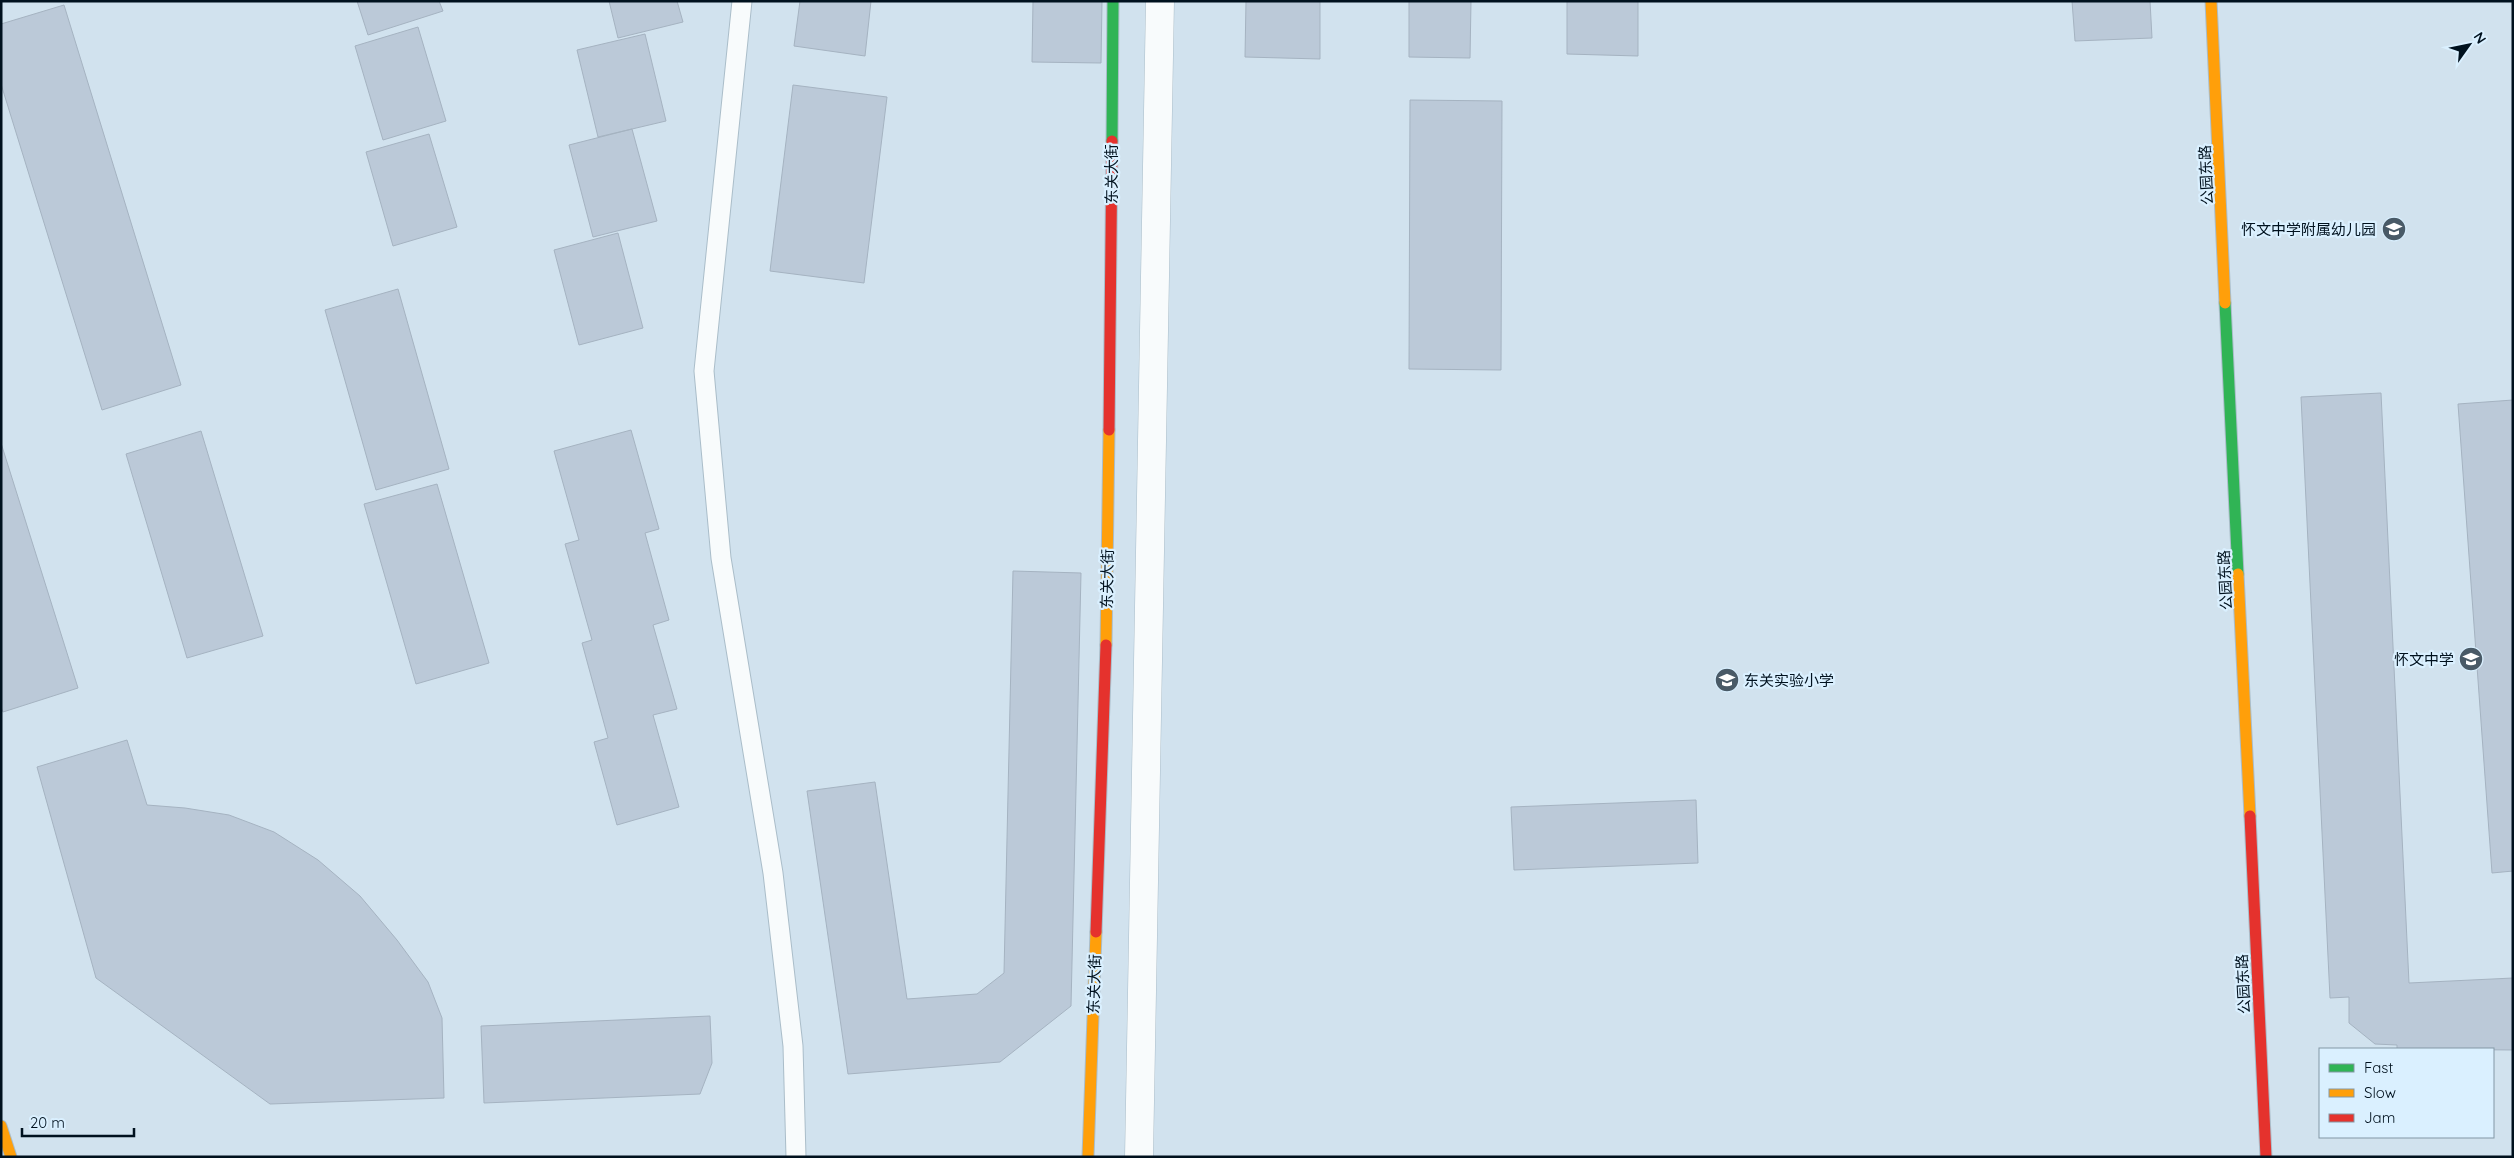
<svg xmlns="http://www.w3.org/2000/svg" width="2514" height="1158" viewBox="0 0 2514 1158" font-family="Quicksand,'Noto Sans SC',sans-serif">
	<rect width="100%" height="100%" fill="#d1e2ee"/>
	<!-- building -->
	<path fill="#bbc9d8" stroke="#a5b3c1" d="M 357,1 L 439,1 L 443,11 L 368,35 Z
		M 609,1 L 677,1 L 683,22 L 618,38 Z
		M 800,1 L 871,1 L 865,56 L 794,46 Z
		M 1033,1 L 1102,1 L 1101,63 L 1032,62 Z
		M 1246,1 L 1320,1 L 1320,59 L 1245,57 Z
		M 1409,1 L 1471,1 L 1470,58 L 1409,57 Z
		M 1567,1 L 1638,1 L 1638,56 L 1567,54 Z
		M 2072,1 L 2150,1 L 2152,38 L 2075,41 Z
		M 64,5 L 181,385 L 102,410 L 1,84 L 1,24 Z
		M 418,27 L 446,121 L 383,140 L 355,46 Z
		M 645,34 L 666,121 L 598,137 L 577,50 Z
		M 793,85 L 887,97 L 864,283 L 770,271 Z
		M 1410,100 L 1502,101 L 1501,370 L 1409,369 Z
		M 632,129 L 657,221 L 593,237 L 569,145 Z
		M 429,134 L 457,227 L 393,246 L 366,152 Z
		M 618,233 L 643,328 L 579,345 L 554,250 Z
		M 398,289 L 449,469 L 376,490 L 325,310 Z
		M 2381,393 L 2409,983 L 2513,978 L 2513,1050 L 2397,1049 L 2397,1045 L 2375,1044 L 2349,1023 L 2349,997 L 2330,998 L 2301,397 Z
		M 2513,400 L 2513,871 L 2492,873 L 2458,404 Z
		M 631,430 L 659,529 L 645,533 L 669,620 L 653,625 L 677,709 L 653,715 L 679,807 L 617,825 L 594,742 L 608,738 L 582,643 L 592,640 L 565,544 L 579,540 L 554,451 Z
		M 201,431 L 263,636 L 187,658 L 126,454 Z
		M 1,443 L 78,688 L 3,712 L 1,707 Z
		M 437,484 L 489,663 L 416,684 L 364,504 Z
		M 1013,571 L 1081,573 L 1071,1006 L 1000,1062 L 848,1074 L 807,791 L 875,782 L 907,999 L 977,994 L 1004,973 Z
		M 127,740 L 147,805 L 185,808 L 229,815 L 274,832 L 318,860 L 360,896 L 397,940 L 428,982 L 442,1018 L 444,1098 L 270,1104 L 96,978 L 37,767 Z
		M 1696,800 L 1698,863 L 1514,870 L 1511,807 Z
		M 710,1016 L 712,1063 L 700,1094 L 484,1103 L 481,1026 Z"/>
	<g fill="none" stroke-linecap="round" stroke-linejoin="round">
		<!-- lane casing -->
		<g stroke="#aabdc9" stroke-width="21">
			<path id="lane" d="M 742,1 L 704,371 L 721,558 L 773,873 L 793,1046 L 796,1157"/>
		</g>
		<!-- street casing -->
		<g stroke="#aabdc9" stroke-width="29">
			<path id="street" d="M 1139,1157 L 1160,1"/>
		</g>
		<!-- fast casing -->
		<g stroke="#aabdc9" stroke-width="13">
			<path id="fast" d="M 1112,141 L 1113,1
				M 2225,303 L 2238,574"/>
		</g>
		<!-- slow casing -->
		<g stroke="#aabdc9" stroke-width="13">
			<path id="slow" d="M 2211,1 L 2225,303
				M 2238,574 L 2250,816
				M 1106,645 L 1109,430
				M 1,1126 L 11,1157
				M 1088,1157 L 1096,932"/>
		</g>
		<!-- jam casing -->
		<g stroke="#aabdc9" stroke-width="13">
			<path id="jam" d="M 1109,430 L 1112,141
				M 2250,816 L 2266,1157
				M 1096,932 L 1106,645"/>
		</g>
		<!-- lane -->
		<use href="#lane" stroke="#f8fbfc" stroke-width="19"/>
		<!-- street -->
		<use href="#street" stroke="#f8fbfc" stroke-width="28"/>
		<!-- fast -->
		<use href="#fast" stroke="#30b455" stroke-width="11"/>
		<!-- slow -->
		<use href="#slow" stroke="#ff9f0a" stroke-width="11"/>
		<!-- jam -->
		<use href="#jam" stroke="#e5322d" stroke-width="11"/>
	</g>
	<!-- icons -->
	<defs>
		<g id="school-disc" transform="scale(1.25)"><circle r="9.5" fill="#495a67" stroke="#daf0ff"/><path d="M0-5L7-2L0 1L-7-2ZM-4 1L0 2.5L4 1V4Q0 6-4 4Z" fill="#fff"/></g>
	</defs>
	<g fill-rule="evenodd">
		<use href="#school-disc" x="2394" y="229"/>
		<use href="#school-disc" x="2471" y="659"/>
		<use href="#school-disc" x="1727" y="680"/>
	</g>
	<g text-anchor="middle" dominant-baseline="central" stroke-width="4.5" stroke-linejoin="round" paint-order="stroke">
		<!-- street labels -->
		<g font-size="15" fill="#00111e" stroke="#daf0ff">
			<text transform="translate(1111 174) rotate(-90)">东关大街</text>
			<text transform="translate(2206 175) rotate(-93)">公园东路</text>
			<text transform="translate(1107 579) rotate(-89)">东关大街</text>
			<text transform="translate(2225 580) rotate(-93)">公园东路</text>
			<text transform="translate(1094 984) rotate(-88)">东关大街</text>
			<text transform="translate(2243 984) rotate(-93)">公园东路</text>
		</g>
		<!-- poi labels -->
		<g font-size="15" fill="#00111e" stroke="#daf0ff" text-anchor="end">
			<text x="2376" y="229">怀文中学附属幼儿园</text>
			<text x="2454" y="659">怀文中学</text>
			<text x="1744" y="680" text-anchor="start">东关实验小学</text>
		</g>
	</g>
	<!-- border -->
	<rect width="2514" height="1158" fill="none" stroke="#00111e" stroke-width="5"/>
	<!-- legend -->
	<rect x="2319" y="1048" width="175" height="90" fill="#daf0ff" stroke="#8397a5"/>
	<rect x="2329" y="1064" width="25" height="8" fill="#30b455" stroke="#8397a5"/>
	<text x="2364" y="1073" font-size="15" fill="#00111e">Fast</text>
	<rect x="2329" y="1089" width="25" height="8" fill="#ff9f0a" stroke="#8397a5"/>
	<text x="2364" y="1098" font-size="15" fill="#00111e">Slow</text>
	<rect x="2329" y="1114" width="25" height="8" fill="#e5322d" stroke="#8397a5"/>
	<text x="2364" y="1123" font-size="15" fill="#00111e">Jam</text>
	<!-- north arrow -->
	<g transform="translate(2469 45) rotate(57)" stroke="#daf0ff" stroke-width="4" paint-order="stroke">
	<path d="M0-4L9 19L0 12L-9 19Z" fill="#00111e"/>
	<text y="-8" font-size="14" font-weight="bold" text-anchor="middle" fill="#00111e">N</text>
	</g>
	<!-- scale -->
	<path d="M22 1128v8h112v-8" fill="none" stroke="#00111e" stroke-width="2.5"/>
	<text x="30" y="1128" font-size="15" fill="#00111e" stroke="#daf0ff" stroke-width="4" paint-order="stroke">20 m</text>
</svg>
